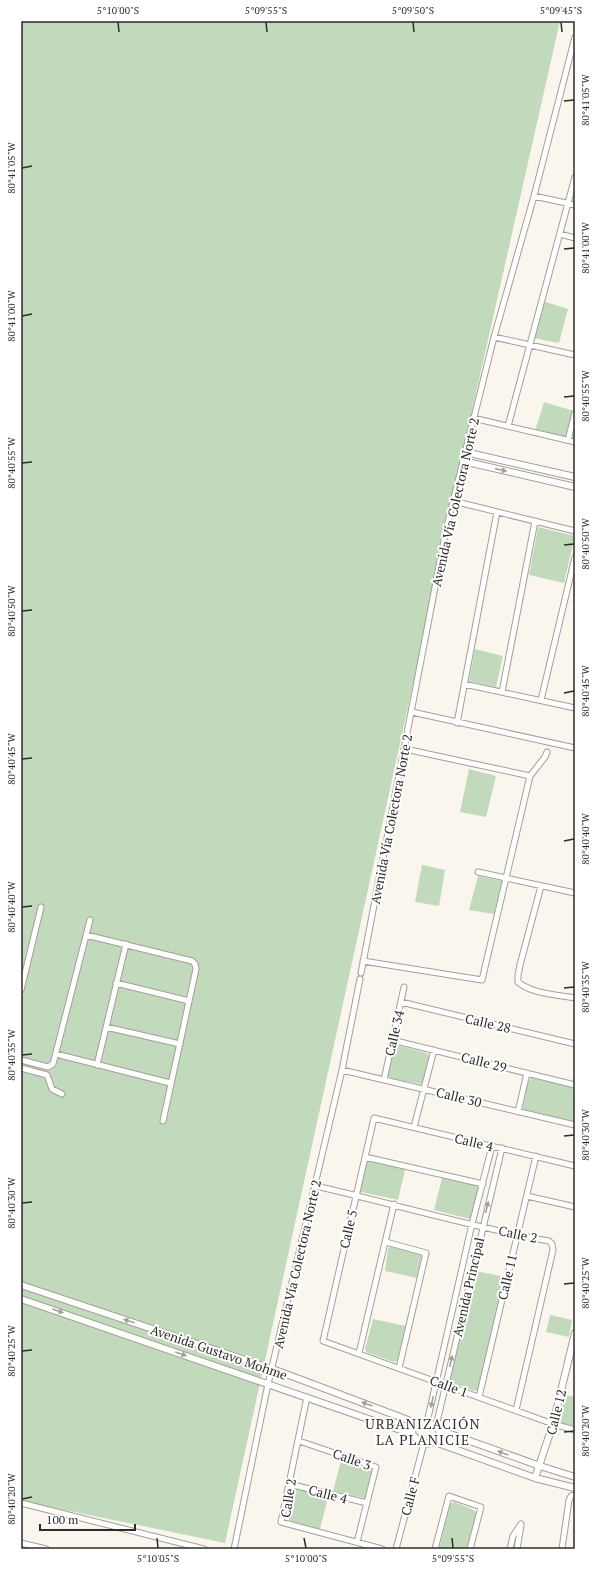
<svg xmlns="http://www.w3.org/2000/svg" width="596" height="1570" viewBox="0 0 596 1570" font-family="'PT Serif',serif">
	<rect width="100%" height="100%" fill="#fbf6ed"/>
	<!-- green -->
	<path fill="#c0dabb" d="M 21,21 L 560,21 L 462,455 L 453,501 L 225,1543 L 21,1501 Z
		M 543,301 L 568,309 L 559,343 L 533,338 Z
		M 544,402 L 574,411 L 567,438 L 535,431 Z
		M 538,527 L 575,536 L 564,583 L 529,575 Z
		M 475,649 L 503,656 L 496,687 L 469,681 Z
		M 469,769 L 496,776 L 486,817 L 460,812 Z
		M 422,865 L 445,870 L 439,906 L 415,902 Z
		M 478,876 L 502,881 L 494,914 L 469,910 Z
		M 396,1045 L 427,1053 L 429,1056 L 423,1083 L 421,1084 L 388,1078 L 387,1076 L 394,1046 Z
		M 531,1078 L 575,1088 L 575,1122 L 524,1111 L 523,1107 L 528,1081 Z
		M 370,1160 L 405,1170 L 398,1200 L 361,1192 L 360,1191 L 367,1161 Z
		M 442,1178 L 477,1186 L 479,1189 L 473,1217 L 470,1219 L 434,1210 Z
		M 392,1246 L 422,1254 L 417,1278 L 385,1271 L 388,1248 Z
		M 476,1271 L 505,1277 L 478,1390 L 475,1391 L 449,1382 Z
		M 550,1315 L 572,1320 L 569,1337 L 546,1332 Z
		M 373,1319 L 406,1326 L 397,1361 L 394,1362 L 366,1352 L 365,1349 Z
		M 565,1395 L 575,1397 L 575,1426 L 558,1422 Z
		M 341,1461 L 372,1471 L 365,1498 L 333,1491 Z
		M 297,1488 L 328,1498 L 320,1529 L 290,1521 L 288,1517 L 294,1490 Z
		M 454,1502 L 474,1510 L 476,1513 L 467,1549 L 439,1549 L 450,1504 Z"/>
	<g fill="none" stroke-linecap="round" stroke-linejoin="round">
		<!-- minor casing -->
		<g stroke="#a49f97" stroke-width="7">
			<path id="minor" d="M 534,196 L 575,205
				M 560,234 L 575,238
				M 494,337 L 575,355
				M 473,418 L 575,442
				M 508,426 L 575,177
				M 568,440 L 575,413
				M 453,501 L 575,531
				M 464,684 L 575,708
				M 502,692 L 535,521
				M 541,700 L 575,557
				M 412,712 L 575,748
				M 457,723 L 497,512
				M 405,749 L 530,776
				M 478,872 L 575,893
				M 541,886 L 520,965 L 518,975 L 518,982 C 532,994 558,995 575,998
				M 86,935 L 192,961 L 195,964 L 196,969 L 163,1121
				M 363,961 L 482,980 L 530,776 L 545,757 L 547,752
				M 361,973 L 446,530 L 494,337 L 534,196 L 575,37
				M 116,983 L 189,1001
				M 21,990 L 41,907
				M 401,1002 L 575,1044
				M 106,1027 L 180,1044
				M 392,1040 L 575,1085
				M 56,1054 L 170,1083
				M 21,1060 L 48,1067 L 53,1064 L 90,920
				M 97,1065 L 126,944
				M 21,1068 L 47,1075 L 52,1089 L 62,1094
				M 342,1070 L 575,1125
				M 384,1080 L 404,987
				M 518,1112 L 527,1073
				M 414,1127 L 434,1050
				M 365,1157 L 483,1184
				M 575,1166 L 374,1118 L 323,1341 L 553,1424 L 575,1430
				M 316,1186 C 394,1204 471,1227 549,1241 L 552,1244 L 553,1250 L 516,1410
				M 527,1196 L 575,1207
				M 386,1242 L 426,1253 L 399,1368
				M 359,1353 L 394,1204
				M 307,1397 L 281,1522 L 382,1549
				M 479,1397 L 536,1156
				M 427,1422 L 472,1224 L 492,1146
				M 436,1426 L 502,1148
				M 299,1441 L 376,1467 L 357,1542
				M 289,1484 L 367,1503
				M 21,1503 L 204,1549
				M 21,1543 L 46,1549
				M 234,1549 L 268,1384 L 342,1070 L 360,979
				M 396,1549 L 424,1443
				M 435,1549 L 449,1496 L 481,1507 L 470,1549
				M 510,1549 L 513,1536 L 521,1524
				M 517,1549 L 521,1525
				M 562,1549 L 569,1500 L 571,1496 L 575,1495"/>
		</g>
		<!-- tertiary casing -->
		<g stroke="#a49f97" stroke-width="8">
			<path id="tertiary" d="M 465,452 L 575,477
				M 463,461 L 575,487
				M 21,1285 L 278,1371 L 416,1423
				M 21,1299 L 412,1434
				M 421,1422 C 456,1424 435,1460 412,1434 L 413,1426 L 416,1423 Z
				M 439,1430 L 540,1466 L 575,1477
				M 435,1442 L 535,1478 L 575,1488
				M 535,1478 L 553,1424 L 575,1333"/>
		</g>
		<!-- minor -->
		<use href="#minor" stroke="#fff" stroke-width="5"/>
		<!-- tertiary -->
		<use href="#tertiary" stroke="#fff" stroke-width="6"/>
	</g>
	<!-- one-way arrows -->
	<defs><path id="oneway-solid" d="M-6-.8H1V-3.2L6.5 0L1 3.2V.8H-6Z"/></defs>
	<g fill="#a0a09e">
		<use href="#oneway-solid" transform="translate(501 470) rotate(13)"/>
		<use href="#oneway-solid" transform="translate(487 1207) rotate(-76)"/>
		<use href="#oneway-solid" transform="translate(58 1311) rotate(19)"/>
		<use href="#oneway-solid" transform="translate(129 1321) rotate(-162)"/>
		<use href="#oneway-solid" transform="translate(181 1354) rotate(19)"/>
		<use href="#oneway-solid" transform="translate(451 1361) rotate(-77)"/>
		<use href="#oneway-solid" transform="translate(432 1402) rotate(102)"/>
		<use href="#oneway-solid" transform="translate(367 1404) rotate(-160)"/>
		<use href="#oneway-solid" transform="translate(503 1453) rotate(-160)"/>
	</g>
	<!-- ticks -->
	<path fill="none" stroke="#2d2b28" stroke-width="1.5" d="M 118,22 L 119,32M 266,22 L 267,32M 413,22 L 414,32M 561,22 L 562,32M 564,101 L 574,100M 22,168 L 32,166M 564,249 L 574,248M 22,316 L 32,314M 564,397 L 574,396M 22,463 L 32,462M 564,545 L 574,544M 22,611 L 32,610M 564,693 L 574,691M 22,759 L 32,758M 564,841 L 574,839M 22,907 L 32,906M 564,988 L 574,987M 22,1055 L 32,1054M 564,1136 L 574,1135M 22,1203 L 32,1202M 564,1284 L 574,1283M 22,1351 L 32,1350M 564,1432 L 574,1431M 22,1499 L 32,1497M 157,1538 L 158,1548M 304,1538 L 306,1548M 452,1538 L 453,1548"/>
	<g text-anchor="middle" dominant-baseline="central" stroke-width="4" stroke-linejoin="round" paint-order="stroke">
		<!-- street labels -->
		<g font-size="13" fill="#2d2b28" stroke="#fff">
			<text transform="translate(455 502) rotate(-77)">Avenida Vía Colectora Norte 2</text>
			<text transform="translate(391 819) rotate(-79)">Avenida Vía Colectora Norte 2</text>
			<text transform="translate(488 1023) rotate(13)">Calle 28</text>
			<text transform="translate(394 1033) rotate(-77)">Calle 34</text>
			<text transform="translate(484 1062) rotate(14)">Calle 29</text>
			<text transform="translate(459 1097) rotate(14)">Calle 30</text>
			<text transform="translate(474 1142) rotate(13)">Calle 4</text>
			<text transform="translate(348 1229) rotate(-77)">Calle 5</text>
			<text transform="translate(518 1234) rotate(12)">Calle 2</text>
			<text transform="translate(297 1264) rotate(-77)">Avenida Vía Colectora Norte 2</text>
			<text transform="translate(507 1277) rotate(-77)">Calle 11</text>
			<text transform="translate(468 1287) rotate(-77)">Avenida Principal</text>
			<text transform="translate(219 1352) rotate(19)">Avenida Gustavo Mohme</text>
			<text transform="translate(449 1386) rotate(20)">Calle 1</text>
			<text transform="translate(556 1412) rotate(-76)">Calle 12</text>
			<text transform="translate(352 1459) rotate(19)">Calle 3</text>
			<text transform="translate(328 1494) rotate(14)">Calle 4</text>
			<text transform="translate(410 1496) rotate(-75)">Calle F</text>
			<text transform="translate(288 1498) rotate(-81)">Calle 2</text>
		</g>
		<!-- neighbourhood labels -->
		<g font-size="14" letter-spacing="1" fill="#35312a" stroke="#fff">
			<text x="423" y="1423">URBANIZACIÓN<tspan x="423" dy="16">LA PLANICIE</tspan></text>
		</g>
	</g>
	<!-- border -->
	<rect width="596" height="1570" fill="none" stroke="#ffffff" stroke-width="44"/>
	<!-- scale -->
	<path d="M40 1524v6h95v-6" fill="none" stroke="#2d2b28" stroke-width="2"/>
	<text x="46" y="1524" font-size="12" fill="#2d2b28" stroke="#ffffff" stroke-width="3" paint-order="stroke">100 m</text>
	<rect x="22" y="22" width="552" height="1526" fill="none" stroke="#2d2b28" stroke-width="1.5"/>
	<g font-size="10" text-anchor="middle" fill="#2d2b28">
		<text x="118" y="14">5°10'00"S</text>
		<text x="266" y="14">5°09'55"S</text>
		<text x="413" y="14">5°09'50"S</text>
		<text x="561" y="14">5°09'45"S</text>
		<text transform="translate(585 100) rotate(-90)" y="4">80°41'05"W</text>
		<text transform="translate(11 168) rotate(-90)" y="4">80°41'05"W</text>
		<text transform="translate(585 248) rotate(-90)" y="4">80°41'00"W</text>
		<text transform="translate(11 316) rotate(-90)" y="4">80°41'00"W</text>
		<text transform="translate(585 396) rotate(-90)" y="4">80°40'55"W</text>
		<text transform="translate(11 463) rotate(-90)" y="4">80°40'55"W</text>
		<text transform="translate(585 544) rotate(-90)" y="4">80°40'50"W</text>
		<text transform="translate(11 611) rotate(-90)" y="4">80°40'50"W</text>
		<text transform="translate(585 691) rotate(-90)" y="4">80°40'45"W</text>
		<text transform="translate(11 759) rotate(-90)" y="4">80°40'45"W</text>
		<text transform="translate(585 839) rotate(-90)" y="4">80°40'40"W</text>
		<text transform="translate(11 907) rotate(-90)" y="4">80°40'40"W</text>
		<text transform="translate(585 987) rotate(-90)" y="4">80°40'35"W</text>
		<text transform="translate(11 1055) rotate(-90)" y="4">80°40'35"W</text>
		<text transform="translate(585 1135) rotate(-90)" y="4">80°40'30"W</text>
		<text transform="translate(11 1203) rotate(-90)" y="4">80°40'30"W</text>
		<text transform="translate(585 1283) rotate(-90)" y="4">80°40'25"W</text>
		<text transform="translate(11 1351) rotate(-90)" y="4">80°40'25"W</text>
		<text transform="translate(585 1431) rotate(-90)" y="4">80°40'20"W</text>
		<text transform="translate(11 1499) rotate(-90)" y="4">80°40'20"W</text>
		<text x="158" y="1562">5°10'05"S</text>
		<text x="306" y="1562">5°10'00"S</text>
		<text x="453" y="1562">5°09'55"S</text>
	</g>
</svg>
